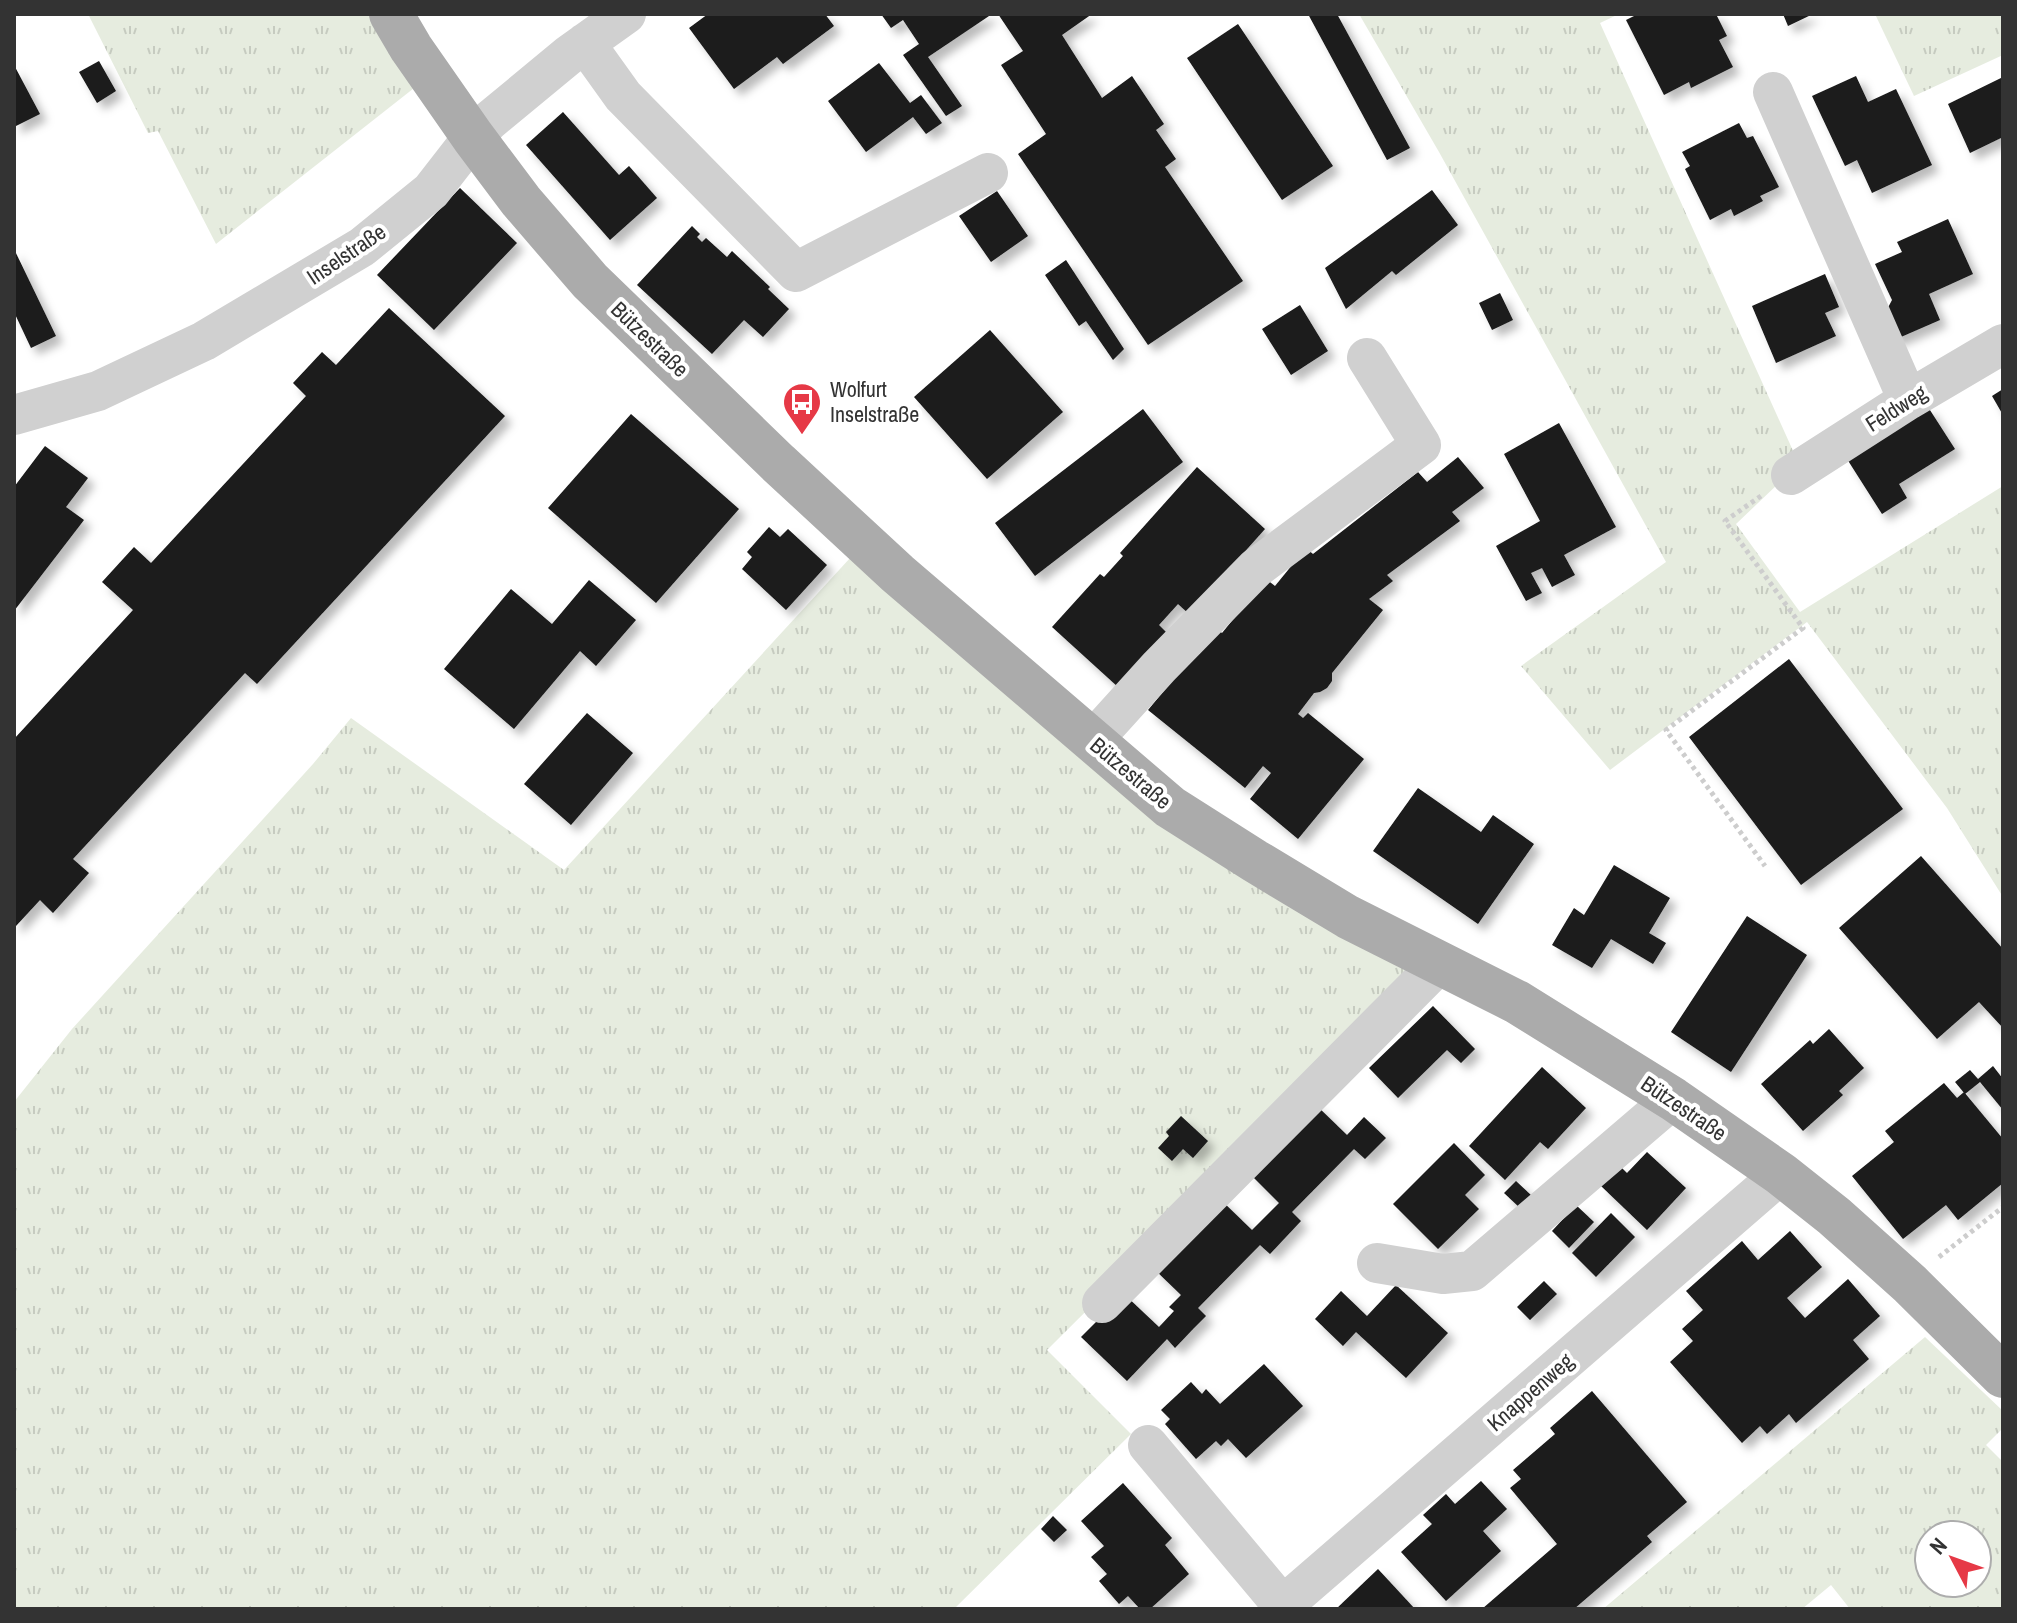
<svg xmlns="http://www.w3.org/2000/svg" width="2017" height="1623" viewBox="0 0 2017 1623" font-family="'Archivo Narrow',sans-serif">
	<defs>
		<pattern id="grass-tufts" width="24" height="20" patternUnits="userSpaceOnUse" patternTransform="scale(2)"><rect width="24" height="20" fill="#e6ecdf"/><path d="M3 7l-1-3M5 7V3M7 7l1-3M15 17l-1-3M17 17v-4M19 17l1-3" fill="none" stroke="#c6cbc0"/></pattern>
		<filter id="shadow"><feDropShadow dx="7" dy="7" stdDeviation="4" flood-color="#0004"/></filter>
	</defs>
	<rect width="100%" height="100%" fill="#fff"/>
	<!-- grass -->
	<path fill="url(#grass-tufts)" fill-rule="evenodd" d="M 88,14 L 381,14 L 423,81 L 216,244 L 158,131 L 148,133 Z
		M 1359,14 L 1619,14 L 1600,23 L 1799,464 L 1736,524 L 1800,612 L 2003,486 L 2003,897 L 1947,808 L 1807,622 L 1610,770 L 1521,666 L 1666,562 L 1439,152 Z
		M 1875,14 L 2003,14 L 2003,55 L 1914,96 Z
		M 862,545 L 999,667 L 1435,964 L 1047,1350 L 1131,1434 L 954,1609 L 14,1609 L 14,1102 L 72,1029 L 313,764 L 351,718 L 564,870 Z
		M 1925,1337 L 2003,1411 L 2003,1428 L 1986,1445 L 2003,1462 L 2003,1609 L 1850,1609 L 1831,1585 L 1802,1609 L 1603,1609 ZM 1977,1535 L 1977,1583 L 1929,1583 L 1929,1535 Z"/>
	<!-- building -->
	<path fill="#1a1a1a" filter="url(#shadow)" d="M 708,14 L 825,14 L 834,26 L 783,64 L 777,57 L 734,89 L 689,28 Z
		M 881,14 L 992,14 L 928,57 L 962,106 L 946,116 L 903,55 L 919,44 L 903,20 L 891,28 Z
		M 998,14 L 1092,14 L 1062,35 L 1102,98 L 1132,76 L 1164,124 L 1156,130 L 1176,159 L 1165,167 L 1243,281 L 1148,345 L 1018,154 L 1046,134 L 1001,65 L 1023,51 Z
		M 1308,14 L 1337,14 L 1410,148 L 1387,160 Z
		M 1638,14 L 1716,14 L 1727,36 L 1719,40 L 1733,67 L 1691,88 L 1689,82 L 1664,95 L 1626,20 Z
		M 1783,14 L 1813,14 L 1788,26 Z
		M 1238,24 L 1333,166 L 1282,200 L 1187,58 Z
		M 99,61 L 116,91 L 97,103 L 79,72 Z
		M 879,63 L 910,103 L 921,95 L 942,123 L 926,134 L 913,117 L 866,152 L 828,101 Z
		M 14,65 L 40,114 L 14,127 Z
		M 1856,76 L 1868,102 L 1896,89 L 1932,165 L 1872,193 L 1857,160 L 1845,166 L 1812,96 Z
		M 2003,77 L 2003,137 L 1970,153 L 1948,104 Z
		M 563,112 L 619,175 L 629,166 L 657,198 L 610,240 L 526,145 Z
		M 1739,123 L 1747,138 L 1753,136 L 1779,187 L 1760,196 L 1763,201 L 1734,216 L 1731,209 L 1710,220 L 1685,169 L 1690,166 L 1682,152 Z
		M 460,188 L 517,243 L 434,330 L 377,275 Z
		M 1432,190 L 1458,225 L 1396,275 L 1392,271 L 1346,309 L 1325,268 Z
		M 997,191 L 1028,236 L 991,262 L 959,216 Z
		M 1948,219 L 1973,274 L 1929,294 L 1940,320 L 1894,340 L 1883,317 L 1892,300 L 1875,264 L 1902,252 L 1897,242 Z
		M 692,226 L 700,234 L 697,237 L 702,242 L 706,238 L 727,257 L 732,251 L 770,287 L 768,289 L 789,309 L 763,337 L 744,320 L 712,354 L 637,285 Z
		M 14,249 L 56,336 L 31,348 L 14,312 Z
		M 1066,260 L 1124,349 L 1113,360 L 1086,321 L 1079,326 L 1045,275 Z
		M 1825,274 L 1839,307 L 1825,313 L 1836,336 L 1776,363 L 1752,306 Z
		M 1500,293 L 1513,320 L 1492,330 L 1479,303 Z
		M 1300,305 L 1328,351 L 1291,375 L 1262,329 Z
		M 389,308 L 505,416 L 257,684 L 245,673 L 73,859 L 89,873 L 53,913 L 40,900 L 16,926 L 14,925 L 14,739 L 133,610 L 102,582 L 134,547 L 151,563 L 306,396 L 293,383 L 322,352 L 336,365 Z
		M 990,330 L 1063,412 L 987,479 L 914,397 Z
		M 2003,389 L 2003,415 L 1992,396 Z
		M 1928,407 L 1955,449 L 1899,484 L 1907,498 L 1882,514 L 1847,459 Z
		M 1143,409 L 1183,462 L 1035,576 L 995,523 Z
		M 631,414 L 739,509 L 656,603 L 548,508 Z
		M 1559,423 L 1616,527 L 1564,555 L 1575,575 L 1552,587 L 1542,568 L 1531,573 L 1542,593 L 1526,601 L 1496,546 L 1540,521 L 1504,454 Z
		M 45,446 L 88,478 L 66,507 L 84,520 L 14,611 L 14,487 Z
		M 1458,457 L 1484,488 L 1452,512 L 1460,521 L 1387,575 L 1393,581 L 1369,599 L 1383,610 L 1332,673 L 1332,681 L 1327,688 L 1320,692 L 1314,693 L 1298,714 L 1303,718 L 1308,713 L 1364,759 L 1298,839 L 1250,799 L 1271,773 L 1263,766 L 1245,788 L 1148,710 L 1216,628 L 1222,633 L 1266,579 L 1275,586 L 1306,548 L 1313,554 L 1418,472 L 1427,482 Z
		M 1197,467 L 1265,529 L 1189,614 L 1178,604 L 1159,625 L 1167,633 L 1118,687 L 1052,627 L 1100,574 L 1104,577 L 1123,556 L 1120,553 Z
		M 769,527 L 780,537 L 788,529 L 827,565 L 786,610 L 742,569 L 752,557 L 747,552 Z
		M 589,580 L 636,620 L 596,666 L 580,651 L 514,729 L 444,669 L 511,589 L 552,624 Z
		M 1789,659 L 1903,809 L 1801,885 L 1689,737 Z
		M 587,713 L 633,753 L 571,825 L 524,784 Z
		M 1418,788 L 1481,832 L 1493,815 L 1534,844 L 1478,924 L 1373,851 Z
		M 1921,856 L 2003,949 L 2003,1028 L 1979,1002 L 1937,1039 L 1839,928 Z
		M 1614,865 L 1670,898 L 1649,933 L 1666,943 L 1653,964 L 1611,939 L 1592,968 L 1552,945 L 1574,908 L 1584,915 Z
		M 1747,916 L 1807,955 L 1731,1072 L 1671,1032 Z
		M 1433,1006 L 1475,1049 L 1461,1063 L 1447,1050 L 1398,1098 L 1369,1068 Z
		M 1829,1029 L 1864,1068 L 1839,1091 L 1843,1095 L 1803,1131 L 1761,1084 L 1810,1040 L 1813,1044 Z
		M 1993,1066 L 2003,1079 L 2003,1110 L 1980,1082 L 1965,1094 L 1955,1082 L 1970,1070 L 1978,1079 Z
		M 1542,1067 L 1586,1108 L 1548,1149 L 1540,1142 L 1505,1180 L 1469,1146 Z
		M 1944,1083 L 1957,1098 L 1964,1092 L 2003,1139 L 2003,1183 L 1958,1220 L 1946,1205 L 1903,1239 L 1852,1176 L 1894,1142 L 1885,1131 Z
		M 1314,1103 L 1347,1135 L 1364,1117 L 1386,1138 L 1365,1159 L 1354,1149 L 1292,1212 L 1301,1221 L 1270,1254 L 1260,1245 L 1198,1308 L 1206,1316 L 1194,1328 L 1175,1348 L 1167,1339 L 1127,1381 L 1081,1337 L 1124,1294 L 1159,1327 L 1174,1311 L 1169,1307 L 1181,1295 L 1152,1267 L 1219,1198 L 1252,1230 L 1279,1203 L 1248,1172 Z
		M 1181,1116 L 1208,1141 L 1193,1158 L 1183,1149 L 1172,1161 L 1158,1148 L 1169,1136 L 1166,1132 Z
		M 1454,1143 L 1485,1175 L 1465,1195 L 1479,1209 L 1438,1249 L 1393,1204 Z
		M 1647,1152 L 1686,1188 L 1647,1230 L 1601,1186 L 1620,1166 L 1627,1173 Z
		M 1516,1181 L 1532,1196 L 1520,1208 L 1504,1193 Z
		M 1576,1205 L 1594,1222 L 1569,1248 L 1552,1231 Z
		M 1611,1213 L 1635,1237 L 1596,1277 L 1572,1253 Z
		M 1790,1231 L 1822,1267 L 1787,1298 L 1805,1318 L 1848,1279 L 1880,1316 L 1853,1340 L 1869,1359 L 1796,1423 L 1789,1414 L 1767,1434 L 1760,1426 L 1742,1443 L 1670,1362 L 1693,1341 L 1682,1329 L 1703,1310 L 1686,1291 L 1742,1241 L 1758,1260 Z
		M 1544,1281 L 1557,1294 L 1530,1320 L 1517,1307 Z
		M 1396,1285 L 1448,1333 L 1406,1378 L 1356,1332 L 1343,1346 L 1315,1319 L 1341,1291 L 1367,1316 Z
		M 1264,1364 L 1303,1406 L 1246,1458 L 1228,1439 L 1221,1446 L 1216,1441 L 1196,1459 L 1165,1424 L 1170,1419 L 1161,1410 L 1191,1382 L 1202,1394 L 1206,1389 L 1220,1404 Z
		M 1592,1391 L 1687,1502 L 1647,1536 L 1652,1542 L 1574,1609 L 1482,1609 L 1557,1544 L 1510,1488 L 1521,1479 L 1513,1470 L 1555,1434 L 1550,1428 Z
		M 1481,1481 L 1507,1509 L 1483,1531 L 1501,1551 L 1446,1601 L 1401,1552 L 1432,1524 L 1423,1515 L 1446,1494 L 1455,1504 Z
		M 1123,1483 L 1172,1538 L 1165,1545 L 1189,1574 L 1150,1609 L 1140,1609 L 1128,1596 L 1119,1604 L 1099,1581 L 1107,1574 L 1091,1557 L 1104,1546 L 1081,1521 Z
		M 1053,1516 L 1067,1530 L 1054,1542 L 1041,1529 Z
		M 1378,1569 L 1415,1609 L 1336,1609 Z"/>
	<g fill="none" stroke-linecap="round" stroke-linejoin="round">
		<!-- path -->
		<path stroke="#cdcdcd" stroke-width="5" stroke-dasharray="4 4" stroke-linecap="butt" d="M 1761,496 L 1725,521 L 1803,628 L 1666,730 L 1765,866
			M 1939,1257 L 2003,1207"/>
		<!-- minor -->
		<path stroke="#d0d0d0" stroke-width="40" d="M 585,43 L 623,96 L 796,272 L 988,173
			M 1773,92 L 1908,400
			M 14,415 L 98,391 L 204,341 L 362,247 L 431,191 L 473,137 L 489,121 L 570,54 L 626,14
			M 1791,475 L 1908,400 L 2003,344
			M 1092,741 L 1159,667 L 1256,568 L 1421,445 L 1367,358
			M 1377,1263 L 1443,1274 L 1472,1271 L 1673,1099
			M 1102,1303 L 1440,963
			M 1148,1445 L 1283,1606
			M 1279,1609 L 1781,1174"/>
		<!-- major -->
		<path stroke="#ababab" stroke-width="44" d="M 391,14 L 411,48 L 473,137 L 521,201 L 590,281 L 778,463 L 898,574 L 1170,807 L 1255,861 L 1348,917 L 1517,1002 L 1673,1099 L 1781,1174 L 1834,1216 L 1910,1284 L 2003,1376"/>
	</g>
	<!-- icons -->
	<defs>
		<g id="bus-pin" transform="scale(2)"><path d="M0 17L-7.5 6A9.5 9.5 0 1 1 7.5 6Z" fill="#e63946" stroke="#fff"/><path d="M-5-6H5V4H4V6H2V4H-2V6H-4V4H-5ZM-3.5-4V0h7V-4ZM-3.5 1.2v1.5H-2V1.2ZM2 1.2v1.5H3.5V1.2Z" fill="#fff"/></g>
	</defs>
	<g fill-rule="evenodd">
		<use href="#bus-pin" x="802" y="402"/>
	</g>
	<g text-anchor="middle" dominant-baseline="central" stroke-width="8" stroke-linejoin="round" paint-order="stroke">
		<!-- street labels -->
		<g font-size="22" fill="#333" stroke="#fff">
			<text transform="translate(346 254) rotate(-34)">Inselstraße</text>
			<text transform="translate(650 339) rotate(44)">Bützestraße</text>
			<text transform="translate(1896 408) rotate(-32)">Feldweg</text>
			<text transform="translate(1131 773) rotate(40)">Bützestraße</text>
			<text transform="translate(1684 1108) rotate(34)">Bützestraße</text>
			<text transform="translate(1530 1392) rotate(-41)">Knappenweg</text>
		</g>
		<!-- poi labels -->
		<g font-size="22" fill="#333" stroke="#fff" text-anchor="start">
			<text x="830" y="389">Wolfurt<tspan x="830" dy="25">Inselstraße</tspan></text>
		</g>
	</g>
	<!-- border -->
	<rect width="2017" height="1623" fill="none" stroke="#333333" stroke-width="32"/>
	<!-- north arrow -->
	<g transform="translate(1953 1559) rotate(311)"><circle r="38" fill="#ffffff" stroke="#adadad" stroke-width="2"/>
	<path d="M0-6L14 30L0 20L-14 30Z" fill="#e63946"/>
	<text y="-12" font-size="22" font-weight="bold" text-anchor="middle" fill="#333333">N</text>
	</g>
</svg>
